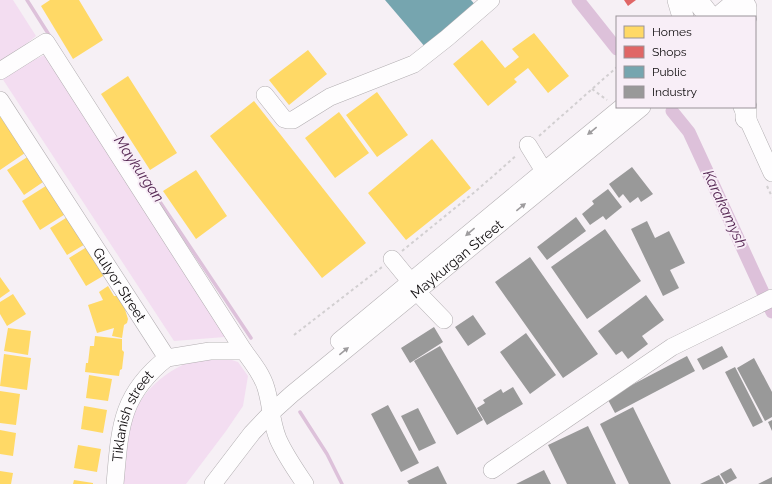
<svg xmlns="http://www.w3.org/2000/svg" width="772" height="484" viewBox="0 0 772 484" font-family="Raleway,sans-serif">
	<rect width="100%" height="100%" fill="#f6f0f5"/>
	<!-- green -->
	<path fill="#f3ddf1" d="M 0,0 L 13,0 L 36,36 L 0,65 Z
		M 47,54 L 225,337 L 174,341 L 0,75 Z
		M 199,358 L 232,360 L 238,362 L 248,376 L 243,406 L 226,431 L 186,484 L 123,484 C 126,465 127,441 131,423 C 139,391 169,368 199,358 Z"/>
	<!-- homes -->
	<path fill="#ffd966" d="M 50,0 L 79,0 L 103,40 L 73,59 L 41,6 Z
		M 534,33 L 569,76 L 548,93 L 528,68 L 514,79 L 517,82 L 488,106 L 453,64 L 482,40 L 505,68 L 519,57 L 512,49 Z
		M 308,50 L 327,74 L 289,105 L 269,80 Z
		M 128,76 L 177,153 L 150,170 L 101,94 Z
		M 377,92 L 408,135 L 377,157 L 346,115 Z
		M 254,101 L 366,243 L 322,278 L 210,136 Z
		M 339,112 L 369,153 L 335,178 L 305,138 Z
		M 0,116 L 25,153 L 0,170 Z
		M 432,139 L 471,188 L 406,240 L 368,193 Z
		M 29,156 L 46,180 L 24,195 L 7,170 Z
		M 196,170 L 227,216 L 196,239 L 163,191 Z
		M 49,184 L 67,213 L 40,230 L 22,201 Z
		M 69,216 L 87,243 L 67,255 L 50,228 Z
		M 90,245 L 108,273 L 86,286 L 69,258 Z
		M 0,277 L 10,291 L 0,298 Z
		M 108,286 L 114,296 L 117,296 L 122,300 L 128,319 L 127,323 L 124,325 L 122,338 L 112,336 L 114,328 L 97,333 L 88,305 L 103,300 L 99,292 Z
		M 13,294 L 26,314 L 7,326 L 0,314 L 0,302 Z
		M 8,328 L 31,331 L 28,355 L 4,351 Z
		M 95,336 L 122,339 L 122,350 L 124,352 L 122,369 L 120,370 L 119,376 L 85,372 L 86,363 L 88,363 L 90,346 L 94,346 Z
		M 4,354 L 31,358 L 27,390 L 0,386 Z
		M 89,375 L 112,379 L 108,401 L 86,398 Z
		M 0,391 L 20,394 L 16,425 L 0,423 Z
		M 84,406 L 107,410 L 103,433 L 81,429 Z
		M 0,430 L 16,433 L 13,456 L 0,454 Z
		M 78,445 L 101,449 L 97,472 L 74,468 Z
		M 0,471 L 13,473 L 11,484 L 0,484 Z
		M 74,480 L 93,483 L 93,484 L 73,484 Z"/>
	<!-- shops -->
	<path fill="#e06666" d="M 624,0 L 636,0 L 628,6 Z"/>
	<!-- public -->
	<path fill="#76a5af" d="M 385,0 L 471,0 L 476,6 L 426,48 Z"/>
	<!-- industry -->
	<path fill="#999" d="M 632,167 L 653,194 L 641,202 L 638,197 L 630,203 L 623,194 L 619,198 L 609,184 Z
		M 608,189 L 622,207 L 606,220 L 603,216 L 590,225 L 582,214 L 594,204 L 592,201 Z
		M 576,217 L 586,231 L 547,260 L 537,247 Z
		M 647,221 L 655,238 L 669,231 L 685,263 L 670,270 L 679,288 L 663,296 L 631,229 Z
		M 605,229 L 641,281 L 587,319 L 551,267 Z
		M 530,257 L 598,354 L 563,378 L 495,282 Z
		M 646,295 L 664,320 L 642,336 L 648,344 L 628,359 L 622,351 L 616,355 L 598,331 Z
		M 473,315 L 486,334 L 468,346 L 455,327 Z
		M 434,327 L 443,342 L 410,363 L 401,348 Z
		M 526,333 L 556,375 L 530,394 L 500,352 Z
		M 440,346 L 483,420 L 457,435 L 414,361 Z
		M 722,346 L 728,357 L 703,370 L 697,359 Z
		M 687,356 L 695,371 L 615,413 L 607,398 Z
		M 754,358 L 772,392 L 772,417 L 765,421 L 737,368 Z
		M 735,367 L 763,422 L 753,427 L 725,372 Z
		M 513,387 L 523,404 L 487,425 L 477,408 L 485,403 L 483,400 L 501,389 L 503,393 Z
		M 388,405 L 419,463 L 401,472 L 371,414 Z
		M 633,407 L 671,484 L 629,484 L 600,424 Z
		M 418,408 L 436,443 L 419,451 L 401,416 Z
		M 772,420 L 772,431 L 768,422 Z
		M 588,426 L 616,484 L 567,484 L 548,445 Z
		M 438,466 L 447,484 L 409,484 L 407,481 Z
		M 731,468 L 737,478 L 726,484 L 720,474 Z
		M 544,470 L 551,484 L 516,484 Z
		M 719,475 L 724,484 L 700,484 Z
		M 772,477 L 772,484 L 758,484 Z"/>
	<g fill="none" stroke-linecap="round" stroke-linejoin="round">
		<!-- stream -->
		<path stroke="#ddc1da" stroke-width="3.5" d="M 27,0 L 51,38
			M 136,166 L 251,338
			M 300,412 L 327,454 L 342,484"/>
		<!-- canal -->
		<path stroke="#ddc1da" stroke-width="13" d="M 578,0 L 617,49
			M 672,111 L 689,132 L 772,312"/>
		<!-- minor casing -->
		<g stroke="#b2aeb1" stroke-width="18">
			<g id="minor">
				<path d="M 0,71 L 46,42 L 244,351"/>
				<path d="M 265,95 L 284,119 L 288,120 L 293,120 L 330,97 L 414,64 L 447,38 L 491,0"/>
				<path id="s1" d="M 0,100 L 167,358"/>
				<path d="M 742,107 L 772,173"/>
				<path d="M 528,145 L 544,171"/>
				<path d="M 392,259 L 410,281"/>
				<path d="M 417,292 L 444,320"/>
				<path d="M 339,341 L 544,171 L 622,107"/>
				<path d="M 167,358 L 210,351 L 244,351 C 252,362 262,374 266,388 C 271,404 271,422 278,439 C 285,455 295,469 305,484"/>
				<path d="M 492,470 L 672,347 L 772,298"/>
				<path id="s2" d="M 115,484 C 120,428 120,395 167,358"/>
				<path id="s3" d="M 213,484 L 252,433 L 272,412 L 292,394 L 642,107"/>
			</g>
		</g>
		<!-- major casing -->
		<g stroke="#b2aeb1" stroke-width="22">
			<path id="major" d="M 678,0 L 683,17
				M 697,0 L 710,17
				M 719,17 L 739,0
				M 746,17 L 746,7
				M 746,107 L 746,118"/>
		</g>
		<!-- path -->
		<path stroke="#d2cfd1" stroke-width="2" stroke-dasharray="3 3" stroke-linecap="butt" d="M 592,89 L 607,100
			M 539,136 L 617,67
			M 767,186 L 772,197
			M 402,251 L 476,191 L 517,155
			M 294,335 L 382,267"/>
		<!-- minor -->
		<use href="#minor" stroke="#fefdfe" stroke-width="17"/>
		<!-- major -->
		<use href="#major" stroke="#fefdfe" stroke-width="21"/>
	</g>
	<!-- one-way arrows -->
	<defs><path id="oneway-solid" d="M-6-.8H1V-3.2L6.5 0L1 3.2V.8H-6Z"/></defs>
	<g fill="#9e9c9e">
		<use href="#oneway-solid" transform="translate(592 131) rotate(141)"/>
		<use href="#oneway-solid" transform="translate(521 207) rotate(-39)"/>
		<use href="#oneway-solid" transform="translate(470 232) rotate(140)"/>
		<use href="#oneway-solid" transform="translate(344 351) rotate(-39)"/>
	</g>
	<g text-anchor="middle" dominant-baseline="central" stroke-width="4" stroke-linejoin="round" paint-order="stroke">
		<!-- street labels -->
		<g font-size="14" fill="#0e0b0d" stroke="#f8eef7">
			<text stroke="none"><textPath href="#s3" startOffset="333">Maykurgan Street</textPath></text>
			<text stroke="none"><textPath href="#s1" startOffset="220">Gulyor Street</textPath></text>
			<text stroke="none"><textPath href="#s2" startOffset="71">Tiklanish street</textPath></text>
		</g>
		<!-- water labels -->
		<g font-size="15" font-style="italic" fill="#572955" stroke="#f8eef7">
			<text transform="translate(139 169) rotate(56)">Maykurgan</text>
			<text transform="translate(725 209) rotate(65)">Karakamysh</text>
		</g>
	</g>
	<!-- legend -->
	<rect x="616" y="16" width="140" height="92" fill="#f8eef7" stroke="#9a9399"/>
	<rect x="624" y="26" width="20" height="12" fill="#ffd966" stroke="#9a9399"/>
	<text x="652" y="36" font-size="12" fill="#0e0b0d">Homes</text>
	<rect x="624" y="46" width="20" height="12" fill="#e06666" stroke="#9a9399"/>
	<text x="652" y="56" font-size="12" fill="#0e0b0d">Shops</text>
	<rect x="624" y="66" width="20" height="12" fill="#76a5af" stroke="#9a9399"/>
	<text x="652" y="76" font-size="12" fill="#0e0b0d">Public</text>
	<rect x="624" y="86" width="20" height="12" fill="#999999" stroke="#9a9399"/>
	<text x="652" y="96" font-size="12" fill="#0e0b0d">Industry</text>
</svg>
